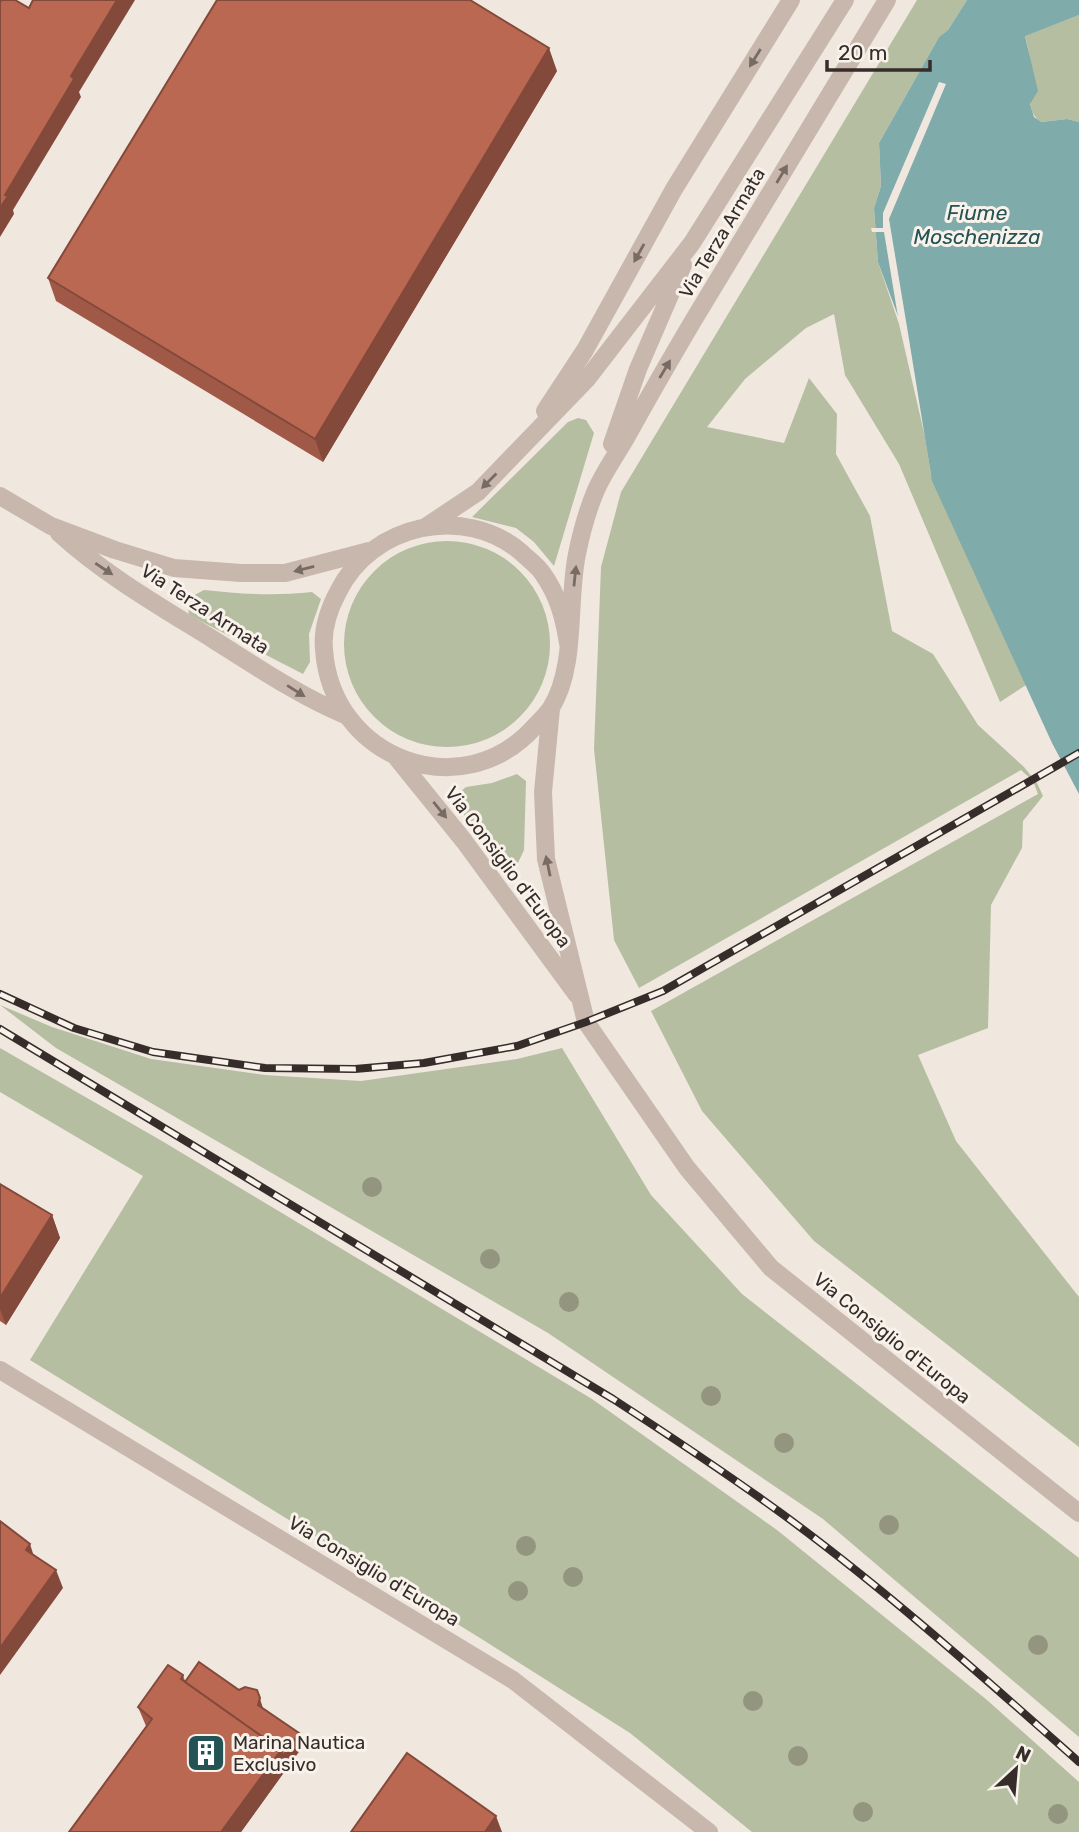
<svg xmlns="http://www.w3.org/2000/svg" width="1079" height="1832" viewBox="0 0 1079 1832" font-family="Rubik,sans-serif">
	<rect width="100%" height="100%" fill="#f0e7df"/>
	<!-- green -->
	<path fill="#b5bea0" d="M 917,0 L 967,0 L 948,30 L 939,37 L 879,143 L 881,186 L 874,208 L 878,262 L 899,324 L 925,437 L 931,475 L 1026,685 L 1000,702 L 899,464 L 845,375 L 834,314 L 806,328 L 745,379 L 707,427 L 784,443 L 809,378 L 837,414 L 836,454 L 870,516 L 892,631 L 933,654 L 978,725 L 1024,767 L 1037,783 L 1043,796 L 1023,821 L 1022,848 L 991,905 L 988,1028 L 918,1055 L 956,1141 L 1079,1297 L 1079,1447 L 814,1241 L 702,1111 L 651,1011 L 1038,794 L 1033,781 L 1021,770 L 639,988 L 614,940 L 594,749 L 601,567 L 621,492 Z
		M 1079,15 L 1079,122 L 1067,119 L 1040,122 C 1024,109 1031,82 1030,63 C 1030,54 1027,44 1025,35 Z
		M 578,418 L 586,420 L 594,433 L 554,566 L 534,542 L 516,528 L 472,517 L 568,422 Z
		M344 644a103 103 0 1 1 206 0a103 103 0 1 1-206 0Z
		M 204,590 C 240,594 275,596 312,592 L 321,599 L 309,634 L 310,662 L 303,674 L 189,615 L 187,599 Z
		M 517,774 L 526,781 L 524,850 L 516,867 C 488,853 468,825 454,797 L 466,787 L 492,783 Z
		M 0,1005 L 52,1027 L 151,1059 L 265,1075 L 361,1081 L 517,1059 L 562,1048 L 651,1195 L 742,1294 L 1079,1558 L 1079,1737 L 823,1519 L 548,1333 L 56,1048 Z
		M 0,1048 L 162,1141 L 592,1399 L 777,1530 L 987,1700 L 1079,1782 L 1079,1832 L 752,1832 L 630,1733 L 480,1638 L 30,1360 L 143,1176 L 0,1092 Z"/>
	<!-- water -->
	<path fill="#80abab" d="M 967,0 L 1079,0 L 1079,15 L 1025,36 L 1038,91 L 1030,104 L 1034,117 L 1041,122 L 1067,119 L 1079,122 L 1079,794 L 1052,743 L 932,481 L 907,327 L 898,316 L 878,262 L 874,208 L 881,186 L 879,143 L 939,37 L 948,30 Z"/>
	<!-- pier -->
	<path fill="#f0e7df" d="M 939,82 L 946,84 L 889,219 L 907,327 L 903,328 L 899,323 L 884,232 L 872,232 L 871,228 L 883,228 L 883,213 Z"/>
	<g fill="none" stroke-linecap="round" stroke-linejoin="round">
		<!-- street -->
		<path stroke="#c8b7ac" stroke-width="18" d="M 545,411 L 585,350 L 674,189 L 791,0
			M 612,444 L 638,369 L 683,265
			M 0,496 L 51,526 L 115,550 L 174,568 L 241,573 L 285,573 L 369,551
			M 427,526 L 478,492 L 587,379 L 692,243 L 845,0
			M 59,533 C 105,575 161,607 214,640 C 257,667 298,695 345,715
			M 568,643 C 564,618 558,595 543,574 C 538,566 529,560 522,553 C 465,503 371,524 338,592 C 329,609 322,629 324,649 C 331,759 463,809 536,725 C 541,720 547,714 551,708 C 577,666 567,602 577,554 C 581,534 588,509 596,490 C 604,472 616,455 626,438 C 648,398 670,360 693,321 C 757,214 822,107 887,0
			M 551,709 L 543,792 L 546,859 L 586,1022 L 687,1168 L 771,1268 L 1079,1513
			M 397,758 L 464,841 L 577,995
			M 0,1370 L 513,1680 L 709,1832"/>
		<!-- rail casing -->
		<g stroke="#362d2a" stroke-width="8">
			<path id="rail" d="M 0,994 L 74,1028 L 153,1052 L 265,1068 L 355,1069 L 424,1063 L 517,1046 L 586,1022 L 663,991 L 1079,753
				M 0,1029 L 613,1399 C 670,1436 726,1473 781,1513 C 885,1589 982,1676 1079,1762"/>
		</g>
		<!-- rail -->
		<use href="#rail" stroke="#f8f2eb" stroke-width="5" stroke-dasharray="16" stroke-linecap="butt"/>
	</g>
	<!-- trees -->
	<g fill="#93957f">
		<circle cx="372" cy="1187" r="10"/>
		<circle cx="490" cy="1259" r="10"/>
		<circle cx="569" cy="1302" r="10"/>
		<circle cx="711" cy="1396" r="10"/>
		<circle cx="784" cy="1443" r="10"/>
		<circle cx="889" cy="1525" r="10"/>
		<circle cx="526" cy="1546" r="10"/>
		<circle cx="573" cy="1577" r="10"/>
		<circle cx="518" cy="1591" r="10"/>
		<circle cx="1038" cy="1645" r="10"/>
		<circle cx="753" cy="1701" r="10"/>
		<circle cx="798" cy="1756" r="10"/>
		<circle cx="863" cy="1812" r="10"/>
		<circle cx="1058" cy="1814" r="10"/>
	</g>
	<!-- wall -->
	<path fill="#a15947" d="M 557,71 L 323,462 L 56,301 L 48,278 Z
		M 0,1184 L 52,1215 L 60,1238 L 6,1325 L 0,1321 Z
		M 183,1675 L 185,1681 L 264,1710 L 303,1746 L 241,1832 L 69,1832 L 146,1726 L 138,1707 Z"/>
	<!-- shaded-wall -->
	<path fill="#83493a" d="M 117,0 L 135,0 L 79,92 L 81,97 L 13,210 L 14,214 L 0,237 L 0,208 L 5,195 L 71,76 Z
		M 549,48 L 557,71 L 323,462 L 315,439 Z
		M 52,1215 L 60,1238 L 6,1325 L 0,1309 L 0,1298 Z
		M 30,1544 L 36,1563 L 26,1550 Z
		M 56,1570 L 63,1588 L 0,1675 L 0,1648 Z
		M 257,1690 L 264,1711 L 258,1705 Z
		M 299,1733 L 303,1746 L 241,1832 L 221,1832 L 281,1750 Z
		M 496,1816 L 502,1832 L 485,1832 Z"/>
	<!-- building -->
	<path fill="#bb6853" stroke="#83493a" stroke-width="2" d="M 1,0 L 15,0 L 29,8 L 33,0 L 117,0 L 71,76 L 74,79 L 5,195 L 8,196 L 0,208 L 0,3 Z
		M 217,0 L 470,0 L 549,48 L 315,439 L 48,278 Z
		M 0,1184 L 52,1215 L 0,1298 Z
		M 0,1521 L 30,1544 L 26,1550 L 56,1570 L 0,1648 Z
		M 199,1662 L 239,1690 L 245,1687 L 257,1690 L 260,1698 L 258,1705 L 299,1733 L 283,1756 L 281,1750 L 185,1682 Z
		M 168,1665 L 183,1675 L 181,1679 L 281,1750 L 221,1832 L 69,1832 L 152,1719 L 138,1707 Z
		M 407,1753 L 496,1816 L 485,1832 L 351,1832 Z"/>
	<!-- one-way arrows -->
	<defs><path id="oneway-solid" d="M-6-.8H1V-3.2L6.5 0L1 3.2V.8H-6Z" transform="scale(1.75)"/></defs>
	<g fill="#786b64">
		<use href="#oneway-solid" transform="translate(755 58) rotate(122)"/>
		<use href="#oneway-solid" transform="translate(782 174) rotate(-59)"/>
		<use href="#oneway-solid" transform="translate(639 253) rotate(119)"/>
		<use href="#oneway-solid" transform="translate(665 369) rotate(-59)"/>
		<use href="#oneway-solid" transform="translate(489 481) rotate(135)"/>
		<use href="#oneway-solid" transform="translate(104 569) rotate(34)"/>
		<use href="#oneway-solid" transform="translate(304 569) rotate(166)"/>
		<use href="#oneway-solid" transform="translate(575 576) rotate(-84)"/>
		<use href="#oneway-solid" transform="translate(296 691) rotate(32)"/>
		<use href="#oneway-solid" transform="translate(440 810) rotate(51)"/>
		<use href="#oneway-solid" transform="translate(548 866) rotate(-102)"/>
	</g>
	<!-- icons -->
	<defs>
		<g id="building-square" transform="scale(2.0125)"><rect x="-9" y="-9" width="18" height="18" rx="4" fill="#235354" stroke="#f8f2eb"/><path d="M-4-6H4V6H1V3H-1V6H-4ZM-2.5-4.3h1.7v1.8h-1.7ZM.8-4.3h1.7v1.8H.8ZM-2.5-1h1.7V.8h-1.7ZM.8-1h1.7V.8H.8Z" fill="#fff"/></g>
	</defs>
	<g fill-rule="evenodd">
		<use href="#building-square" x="206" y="1753"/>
	</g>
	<g text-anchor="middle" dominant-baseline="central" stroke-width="6" stroke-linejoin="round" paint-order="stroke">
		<!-- street labels -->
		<g font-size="19" fill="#362d2a" stroke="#f8f2eb">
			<text transform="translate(722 233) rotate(-59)">Via Terza Armata</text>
			<text transform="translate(205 609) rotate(33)">Via Terza Armata</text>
			<text transform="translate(508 867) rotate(53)">Via Consiglio d'Europa</text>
			<text transform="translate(892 1338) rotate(39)">Via Consiglio d'Europa</text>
			<text transform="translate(374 1571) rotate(31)">Via Consiglio d'Europa</text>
		</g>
		<!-- poi labels -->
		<g font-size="19" fill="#362d2a" stroke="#f8f2eb" text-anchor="start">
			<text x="233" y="1742">Marina Nautica<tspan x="233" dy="22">Exclusivo</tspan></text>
		</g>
		<!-- water labels -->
		<g font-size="21" font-style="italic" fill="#235354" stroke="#f8f2eb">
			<text x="977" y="212">Fiume<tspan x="977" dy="24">Moschenizza</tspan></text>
		</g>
	</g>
	<!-- north arrow -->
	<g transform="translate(1016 1769) rotate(26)" stroke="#f8f2eb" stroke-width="5" paint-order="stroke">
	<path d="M0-5L12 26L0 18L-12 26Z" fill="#362d2a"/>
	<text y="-10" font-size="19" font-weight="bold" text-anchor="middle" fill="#362d2a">N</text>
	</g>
	<!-- scale -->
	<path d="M827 60v10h103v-10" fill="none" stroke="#362d2a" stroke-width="3.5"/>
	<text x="838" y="60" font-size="21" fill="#362d2a" stroke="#f8f2eb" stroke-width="5" paint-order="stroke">20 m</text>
</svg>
